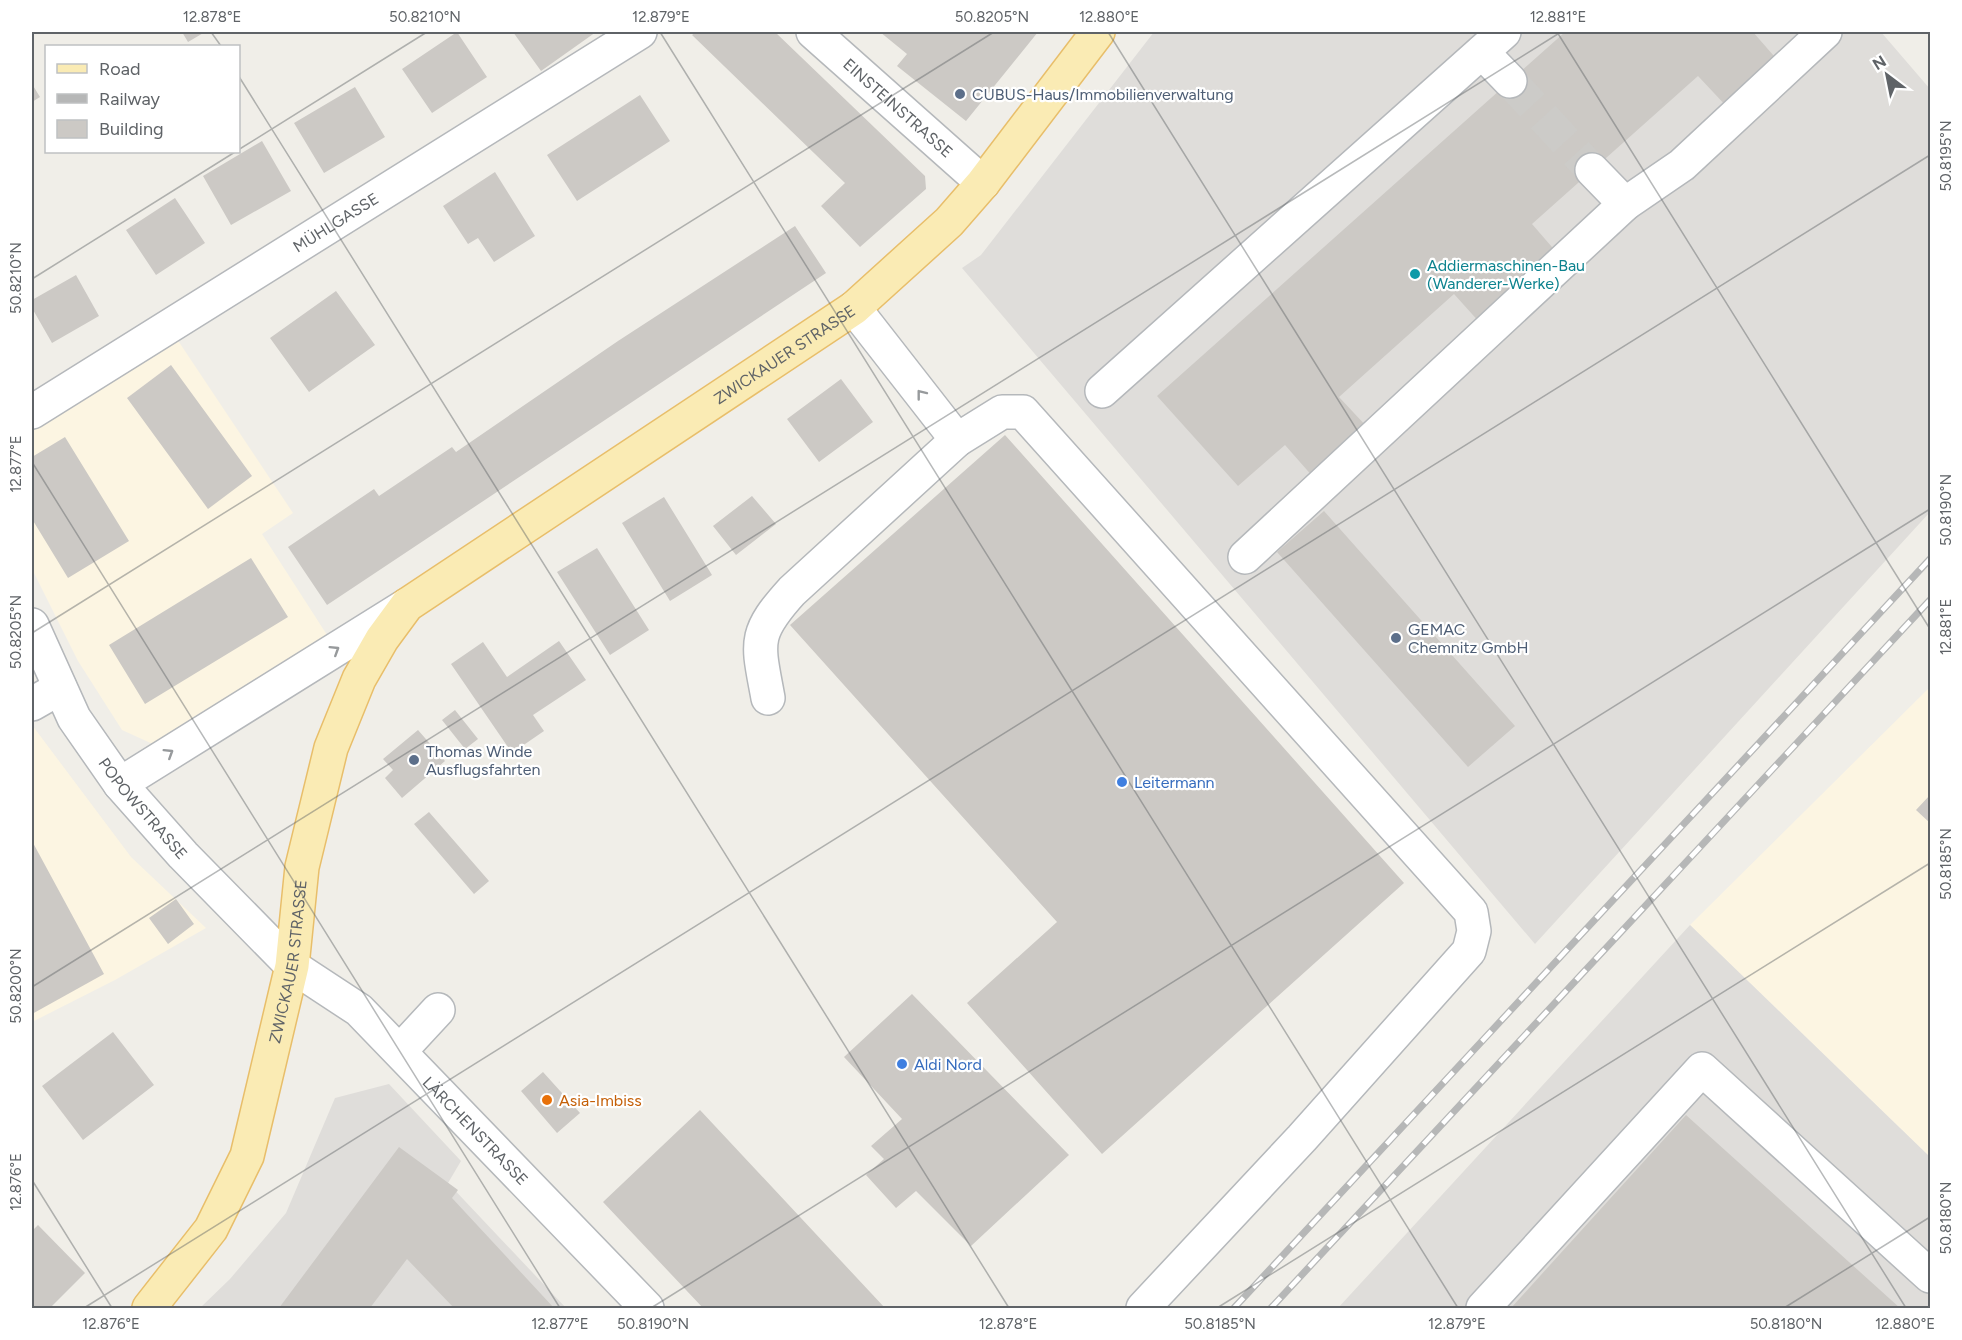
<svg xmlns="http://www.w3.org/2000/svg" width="1962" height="1340" viewBox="0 0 1962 1340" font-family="Figtree,sans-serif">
	<rect width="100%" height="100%" fill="#f0eee8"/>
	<!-- commercial -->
	<path fill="#fcf5e2" d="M 175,336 L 293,513 L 262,534 L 329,638 L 155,745 L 122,730 L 78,661 L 32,569 L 32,424 Z
		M 1930,687 L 1930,1157 L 1690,925 Z
		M 32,725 L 131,857 L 206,928 L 115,980 L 32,1022 Z"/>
	<!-- industrial -->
	<path fill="#dfddda" d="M 1154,32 L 1881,32 L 1930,89 L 1930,512 L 1535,944 L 962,268 L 981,255 Z
		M 1690,925 L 1930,1157 L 1930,1308 L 1338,1308 Z
		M 389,1084 L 461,1161 L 448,1183 L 566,1308 L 200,1308 L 230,1279 L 286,1213 L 335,1098 Z"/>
	<!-- building -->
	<path fill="#ccc9c5" d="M 182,32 L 205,32 L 188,42 Z
		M 457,32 L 487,77 L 432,113 L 402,69 Z
		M 513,32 L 596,32 L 541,71 Z
		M 696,32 L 775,32 L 925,176 L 926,189 L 860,247 L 821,206 L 845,183 L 692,35 Z
		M 880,32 L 1038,32 L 966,121 L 897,66 L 907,54 Z
		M 1565,32 L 1753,32 L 1780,63 L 1729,109 L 1698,76 L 1532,224 L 1558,254 L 1481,324 L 1454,294 L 1339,397 L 1368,428 L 1314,478 L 1285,445 L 1238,486 L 1157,396 Z
		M 32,84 L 40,97 L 32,102 Z
		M 355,87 L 385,137 L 324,173 L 294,123 Z
		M 640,95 L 670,141 L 577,201 L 547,155 Z
		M 262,141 L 291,191 L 231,225 L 203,176 Z
		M 495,172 L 535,236 L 494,262 L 478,238 L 468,244 L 443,206 Z
		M 175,198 L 205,243 L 156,275 L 126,230 Z
		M 795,226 L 826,273 L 327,605 L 288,547 L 374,489 L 379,496 L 452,447 L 456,452 L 618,341 Z
		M 76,275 L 99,316 L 52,343 L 32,308 L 32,300 Z
		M 336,291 L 375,345 L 309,392 L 270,338 Z
		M 171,365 L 252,476 L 208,509 L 127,398 Z
		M 841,379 L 873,422 L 819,462 L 787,419 Z
		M 1005,435 L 1404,883 L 1102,1154 L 967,1003 L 1057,922 L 790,625 Z
		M 65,437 L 129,541 L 68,578 L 32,519 L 32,457 Z
		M 752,496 L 776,524 L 736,555 L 713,526 Z
		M 664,497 L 712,575 L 670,601 L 622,523 Z
		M 1324,511 L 1515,726 L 1468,767 L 1277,552 Z
		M 597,548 L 649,630 L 610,655 L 557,572 Z
		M 251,558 L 288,617 L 145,704 L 109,645 Z
		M 559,641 L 586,680 L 533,715 L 544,731 L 512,753 L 451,664 L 483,642 L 507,677 Z
		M 455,710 L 478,739 L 465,749 L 442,720 Z
		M 418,730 L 445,761 L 402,798 L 385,778 L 393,770 L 383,759 Z
		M 1930,795 L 1930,823 L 1916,810 Z
		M 429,812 L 489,881 L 474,894 L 414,824 Z
		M 32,841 L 104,974 L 32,1014 Z
		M 176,899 L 194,924 L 168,944 L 149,918 Z
		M 912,994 L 1069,1155 L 971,1246 L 916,1191 L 896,1208 L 866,1175 L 884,1159 L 871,1146 L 902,1119 L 844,1057 Z
		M 113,1032 L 154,1085 L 83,1140 L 42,1086 Z
		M 543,1072 L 580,1113 L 557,1133 L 521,1091 Z
		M 700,1110 L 885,1308 L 703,1308 L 603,1202 Z
		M 1686,1115 L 1900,1308 L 1511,1308 Z
		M 399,1147 L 458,1190 L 452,1198 L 554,1308 L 454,1308 L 407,1259 L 370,1308 L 279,1308 Z
		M 38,1225 L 85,1273 L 50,1308 L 32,1308 L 32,1231 Z"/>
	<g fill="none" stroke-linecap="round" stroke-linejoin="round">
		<!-- minor-tunnel -->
		<path stroke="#cccbc8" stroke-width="33" stroke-dasharray="33 16" stroke-linecap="butt" d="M 1510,81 L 1592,170"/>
		<!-- minor casing -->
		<g stroke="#b5b8bb" stroke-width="36">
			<g id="minor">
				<path id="s1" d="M 813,32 L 983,183"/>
				<path d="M 1482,52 L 1510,81"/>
				<path d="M 1592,170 L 1625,204"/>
				<path d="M 854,308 L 957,440"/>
				<path d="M 1102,391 L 1504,32"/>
				<path id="s2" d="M 32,412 L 640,32"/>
				<path d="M 1245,557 L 1625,204 L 1682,165 L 1825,32"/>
				<path id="s3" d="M 32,625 L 74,718 L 120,784 L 183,855 L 292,966 L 359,1010 L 647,1308"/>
				<path d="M 768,698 C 758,643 752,635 792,591 L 957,440 L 1002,412 L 1023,412 L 1471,912 L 1474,931 L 1469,951 L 1302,1138 L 1143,1308"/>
				<path d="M 32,704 L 60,688"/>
				<path d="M 120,784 L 407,605"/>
				<path d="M 400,1051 L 438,1010"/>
				<path d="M 1483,1308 L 1702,1069 L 1930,1276"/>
			</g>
		</g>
		<!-- major casing -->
		<g stroke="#e8be6a" stroke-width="36">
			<g id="major">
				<path id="s4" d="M 149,1308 L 211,1229 L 247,1156 L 292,966 L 302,867 L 331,748 L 359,679 L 382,639 L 407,605 L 854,308 L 949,222 L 983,183 L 1098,32"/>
			</g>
		</g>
		<!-- minor -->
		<use href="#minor" stroke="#fff" stroke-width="33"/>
		<!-- major -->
		<use href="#major" stroke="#faebb4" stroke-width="33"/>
		<!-- rail casing -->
		<g stroke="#b6b7b7" stroke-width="7">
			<path id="rail" d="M 1234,1308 L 1930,559
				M 1271,1308 L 1930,600"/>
		</g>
		<!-- rail -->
		<use href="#rail" stroke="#fff" stroke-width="4.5" stroke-dasharray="14" stroke-linecap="butt"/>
	</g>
	<!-- one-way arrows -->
	<defs><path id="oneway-chevron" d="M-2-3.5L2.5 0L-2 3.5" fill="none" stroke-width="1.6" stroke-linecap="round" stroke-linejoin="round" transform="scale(1.5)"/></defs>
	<g stroke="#979a9c">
		<use href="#oneway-chevron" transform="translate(921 394) rotate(-128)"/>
		<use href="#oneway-chevron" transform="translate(335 650) rotate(-32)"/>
		<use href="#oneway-chevron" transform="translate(169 753) rotate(-32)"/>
	</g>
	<!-- ticks -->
	<path fill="none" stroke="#5f6367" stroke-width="1.5" stroke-opacity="0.45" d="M 211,32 L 221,46M 660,32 L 1458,1308M 1108,32 L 1906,1308M 1557,32 L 1930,629M 238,75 L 1009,1308M 238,150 L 427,32M 32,279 L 235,152M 32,462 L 560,1308M 32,633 L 994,32M 32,987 L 1561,32M 32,1180 L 112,1308M 84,1308 L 1930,155M 651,1308 L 1930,509M 1217,1308 L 1930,863M 1784,1308 L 1930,1217"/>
	<!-- markers -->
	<g fill="#5c6f8a" stroke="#fff" stroke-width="2">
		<circle cx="960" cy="94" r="6"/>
		<circle cx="1396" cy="638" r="6"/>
		<circle cx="414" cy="760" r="6"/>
	</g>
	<circle fill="#0f9aa8" stroke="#fff" stroke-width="2" cx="1415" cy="274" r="6"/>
	<g fill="#3f7fe0" stroke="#fff" stroke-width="2">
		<circle cx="1122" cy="782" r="6"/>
		<circle cx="902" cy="1064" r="6"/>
	</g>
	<circle fill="#e8710a" stroke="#fff" stroke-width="2" cx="547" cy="1100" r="6"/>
	<g text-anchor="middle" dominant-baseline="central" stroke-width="4.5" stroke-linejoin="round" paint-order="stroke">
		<!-- service labels -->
		<g font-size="16" fill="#4e5e75" stroke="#fff" text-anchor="start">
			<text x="972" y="94">CUBUS-Haus/Immobilienverwaltung</text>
			<text x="1408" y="629">GEMAC<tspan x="1408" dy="18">Chemnitz GmbH</tspan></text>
			<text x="426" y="751">Thomas Winde<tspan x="426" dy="18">Ausflugsfahrten</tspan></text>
		</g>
		<!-- street labels -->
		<g font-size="16" fill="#5f6367" stroke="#fff">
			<text stroke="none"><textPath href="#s1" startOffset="114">EINSTEINSTRASSE</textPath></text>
			<text stroke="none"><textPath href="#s2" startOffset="358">MÜHLGASSE</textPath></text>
			<text stroke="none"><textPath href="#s4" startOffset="1215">ZWICKAUER STRASSE</textPath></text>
			<text stroke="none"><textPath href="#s3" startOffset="216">POPOWSTRASSE</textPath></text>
			<text stroke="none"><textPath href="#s4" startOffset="381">ZWICKAUER STRASSE</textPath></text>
			<text stroke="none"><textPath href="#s3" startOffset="681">LÄRCHENSTRASSE</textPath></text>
		</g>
		<!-- culture labels -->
		<g font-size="16" fill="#0d838f" stroke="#fff" text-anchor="start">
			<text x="1427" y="265">Addiermaschinen-Bau<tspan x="1427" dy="18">(Wanderer-Werke)</tspan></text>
		</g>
		<!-- shop labels -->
		<g font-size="16" fill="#366cbe" stroke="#fff" text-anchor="start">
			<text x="1134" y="782">Leitermann</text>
			<text x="914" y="1064">Aldi Nord</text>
		</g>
		<!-- food labels -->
		<g font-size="16" fill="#c56008" stroke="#fff" text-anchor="start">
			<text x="559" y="1100">Asia-Imbiss</text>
		</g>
	</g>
	<!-- border -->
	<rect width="1962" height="1340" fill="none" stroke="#ffffff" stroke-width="66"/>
	<!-- legend -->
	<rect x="45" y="45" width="195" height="108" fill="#ffffff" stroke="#bfc1c2" stroke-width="1.5"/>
	<rect x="57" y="64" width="30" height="9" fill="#faebb4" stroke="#bfc1c2" stroke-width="1.5"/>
	<text x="99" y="75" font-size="18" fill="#5f6367">Road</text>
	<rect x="57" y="94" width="30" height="9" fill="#b6b7b7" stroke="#bfc1c2" stroke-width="1.5"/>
	<text x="99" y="105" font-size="18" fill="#5f6367">Railway</text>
	<rect x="57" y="120" width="30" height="18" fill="#ccc9c5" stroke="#bfc1c2" stroke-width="1.5"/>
	<text x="99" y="135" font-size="18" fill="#5f6367">Building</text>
	<!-- north arrow -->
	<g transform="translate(1887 75) rotate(328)" stroke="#ffffff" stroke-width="4.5" paint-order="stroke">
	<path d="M0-4.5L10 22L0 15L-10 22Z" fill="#5f6367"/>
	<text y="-9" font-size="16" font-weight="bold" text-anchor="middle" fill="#5f6367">N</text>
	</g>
	<rect x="33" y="33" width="1896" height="1274" fill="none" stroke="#5f6367" stroke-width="2"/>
	<g font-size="15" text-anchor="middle" fill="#5f6367">
		<text x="212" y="22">12.878°E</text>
		<text x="425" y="22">50.8210°N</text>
		<text x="661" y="22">12.879°E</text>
		<text x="992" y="22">50.8205°N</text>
		<text x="1109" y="22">12.880°E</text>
		<text x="1558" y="22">12.881°E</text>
		<text transform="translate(1946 156) rotate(-90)" y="5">50.8195°N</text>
		<text transform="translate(16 278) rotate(-90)" y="5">50.8210°N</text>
		<text transform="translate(16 464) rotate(-90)" y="5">12.877°E</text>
		<text transform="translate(1946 510) rotate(-90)" y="5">50.8190°N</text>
		<text transform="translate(1946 627) rotate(-90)" y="5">12.881°E</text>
		<text transform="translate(16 632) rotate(-90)" y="5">50.8205°N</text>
		<text transform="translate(1946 864) rotate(-90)" y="5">50.8185°N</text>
		<text transform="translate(16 986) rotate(-90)" y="5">50.8200°N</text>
		<text transform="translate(16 1182) rotate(-90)" y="5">12.876°E</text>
		<text transform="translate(1946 1218) rotate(-90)" y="5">50.8180°N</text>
		<text x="111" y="1329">12.876°E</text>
		<text x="560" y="1329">12.877°E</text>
		<text x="653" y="1329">50.8190°N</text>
		<text x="1008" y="1329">12.878°E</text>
		<text x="1220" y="1329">50.8185°N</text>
		<text x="1457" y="1329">12.879°E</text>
		<text x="1786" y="1329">50.8180°N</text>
		<text x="1905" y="1329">12.880°E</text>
	</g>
</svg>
